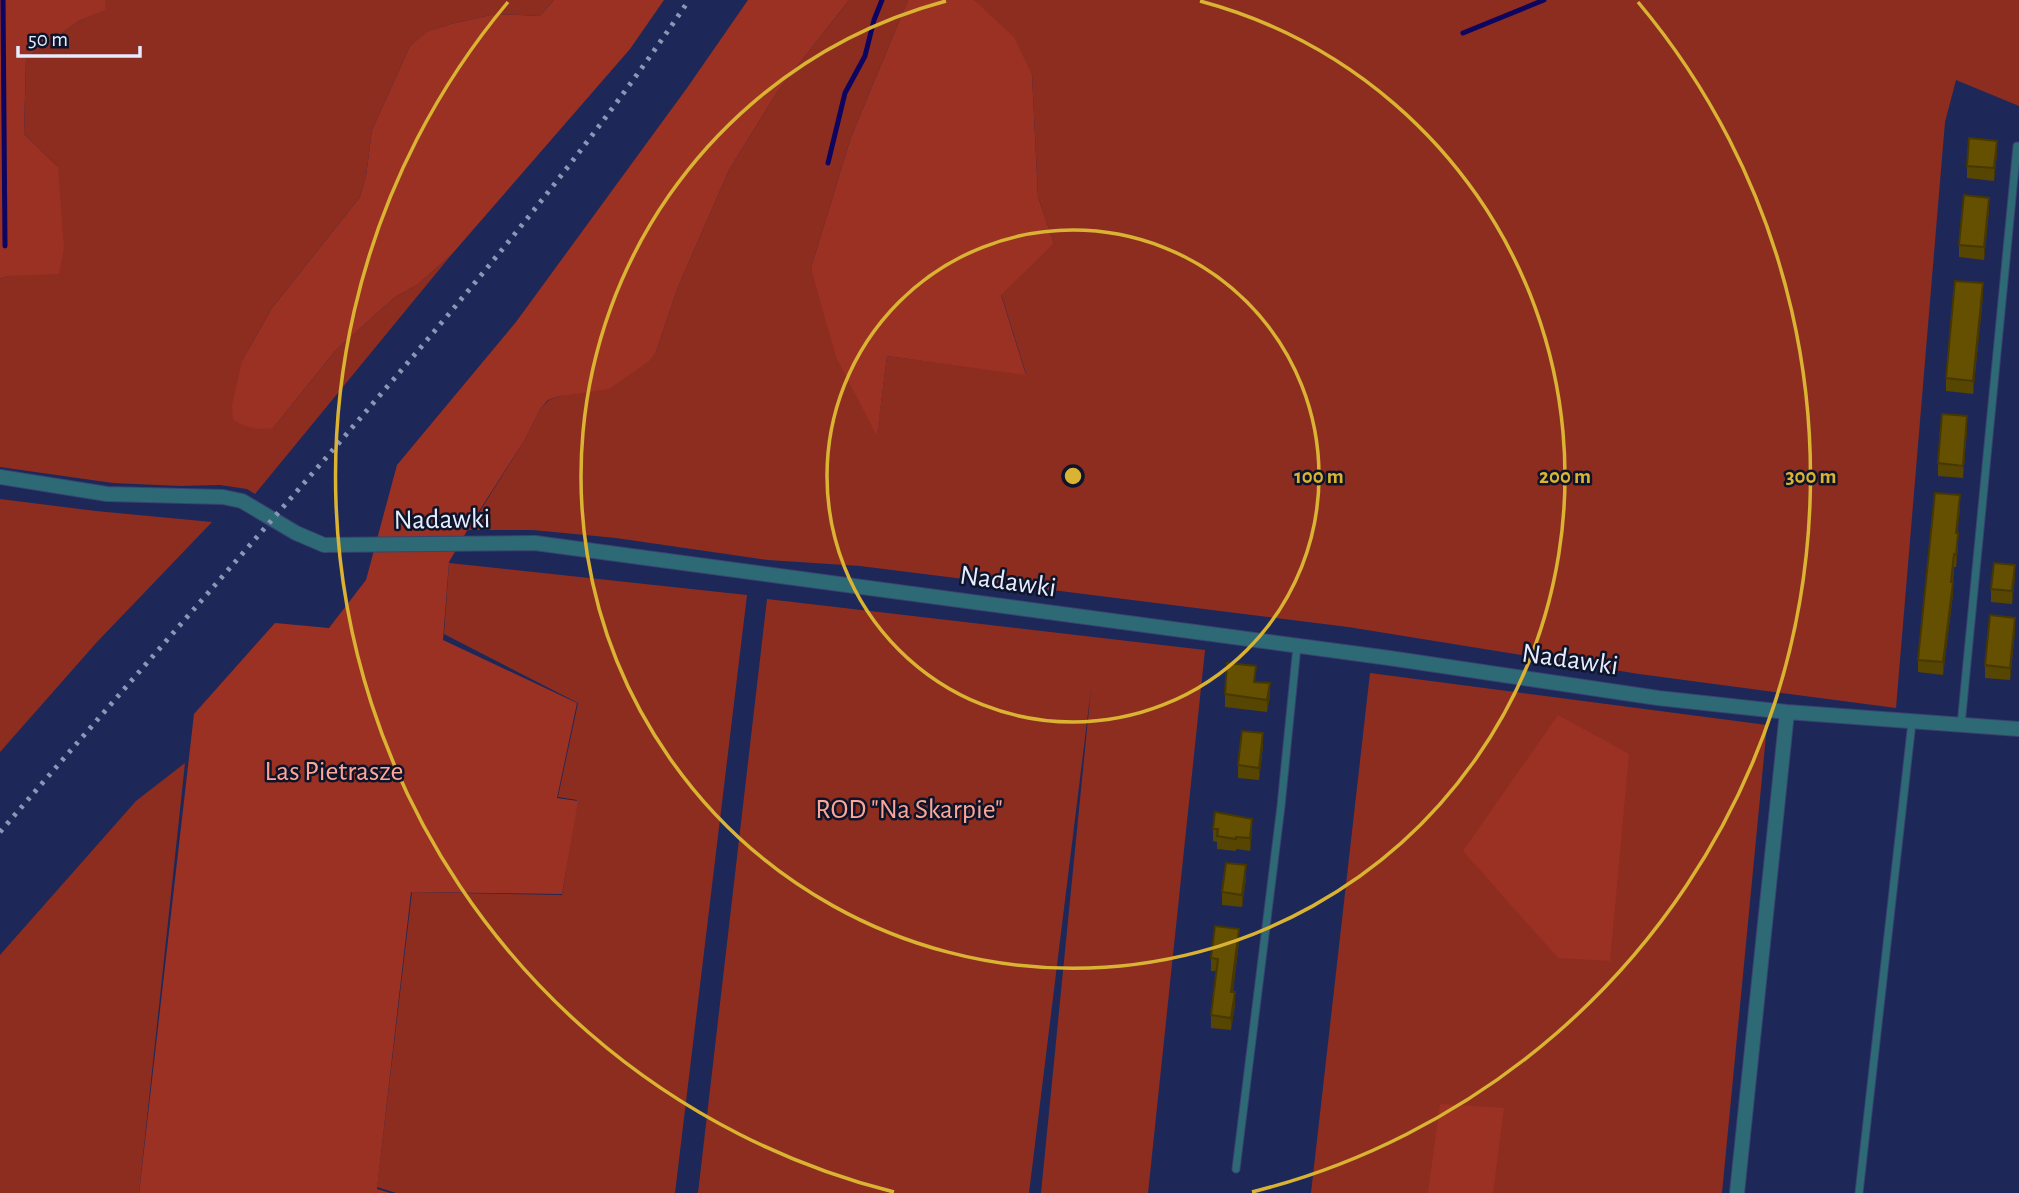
<svg xmlns="http://www.w3.org/2000/svg" width="2019" height="1193" viewBox="0 0 2019 1193" font-family="'Alegreya Sans',sans-serif">
	<rect width="100%" height="100%" fill="#1d2859"/>
	<!-- green -->
	<path fill="#8d2d20" d="M 106,0 L 554,0 L 540,16 L 495,14 L 451,24 L 428,32 L 410,46 L 372,130 L 366,176 L 360,197 L 272,308 L 242,361 L 273,428 L 335,351 L 395,297 L 417,285 L 452,254 L 255,494 L 247,489 L 220,485 L 180,486 L 113,483 L 0,467 L 0,279 L 7,276 L 58,167 L 24,134 L 26,58 L 79,21 L 104,10 Z
		M 849,0 L 908,0 L 851,137 L 811,268 L 877,434 L 887,356 L 1026,374 L 1001,294 L 1054,244 L 1038,197 L 1032,75 L 974,0 L 2019,0 L 2019,106 L 1956,80 L 1945,122 L 1896,708 L 1639,674 L 1348,627 L 860,566 L 768,560 L 616,538 L 533,530 L 468,530 L 524,441 L 541,408 L 549,400 L 560,396 L 656,352 L 678,287 L 729,170 L 777,92 Z
		M 0,499 L 96,511 L 212,522 L 97,642 L 0,752 Z
		M 449,563 L 747,595 L 675,1193 L 396,1193 L 377,1187 L 412,892 L 562,895 L 577,800 L 558,797 L 578,703 L 444,634 Z
		M 767,599 L 1205,650 L 1148,1193 L 1041,1193 L 1091,689 L 1029,1193 L 698,1193 Z
		M 1370,673 L 1767,725 L 1722,1193 L 1311,1193 Z
		M 185,763 L 139,1193 L 0,1193 L 0,955 L 136,801 Z"/>
	<!-- forest -->
	<path fill="#9b3123" d="M 0,0 L 106,0 L 105,10 L 79,21 L 26,58 L 24,134 L 58,167 L 64,248 L 59,274 L 7,276 L 0,279 Z
		M 554,0 L 664,0 L 630,49 L 452,254 L 417,285 L 395,297 L 335,351 L 273,428 C 259,430 244,428 233,419 L 232,406 L 242,361 L 272,308 L 360,197 L 366,176 L 372,130 L 410,46 L 427,32 L 451,24 L 495,14 L 540,16 Z
		M 748,0 L 849,0 L 777,92 L 729,170 L 678,287 L 656,352 L 649,361 L 609,389 L 560,396 L 548,400 L 541,408 L 524,441 L 472,522 L 449,562 L 443,640 L 577,703 L 557,798 L 578,801 L 562,894 L 411,892 L 377,1189 L 390,1193 L 139,1193 L 194,714 L 275,623 L 329,628 L 366,580 L 397,465 L 516,322 L 687,88 Z
		M 908,0 L 974,0 L 1014,37 L 1032,75 L 1038,197 L 1054,244 L 1001,295 L 1026,375 L 887,356 L 877,436 L 836,357 L 811,268 L 851,137 Z
		M 1558,715 L 1629,754 L 1610,961 L 1558,958 L 1463,851 Z
		M 1440,1104 L 1504,1108 L 1493,1193 L 1428,1193 Z"/>
	<g fill="none" stroke-linecap="round" stroke-linejoin="round">
		<!-- stream -->
		<path stroke="#0d055f" stroke-width="5" d="M 3,0 L 5,246
			M 1463,33 L 1544,0
			M 828,163 L 845,93 L 865,56 L 874,20 L 882,0"/>
		<!-- lane casing -->
		<g stroke="#394370" stroke-width="9">
			<path id="lane" d="M 1961,725 L 2017,146
				M 1236,1169 L 1281,806 L 1297,646
				M 1859,1193 L 1912,722"/>
		</g>
		<!-- street casing -->
		<g stroke="#394370" stroke-width="16">
			<path id="street" d="M 0,477 L 107,494 L 223,497 L 242,501 L 296,533 L 324,545 L 535,543 L 1389,658 L 1658,698 L 1787,712 L 2019,729
				M 1737,1193 L 1787,712"/>
		</g>
		<!-- lane -->
		<use href="#lane" stroke="#2d6a75" stroke-width="7"/>
		<!-- street -->
		<use href="#street" stroke="#2d6a75" stroke-width="14"/>
		<!-- rail -->
		<path stroke="#8d96b6" stroke-width="5" stroke-dasharray="3.5 7" stroke-linecap="butt" d="M 0,832 C 108,707 217,583 325,459 C 453,311 580,162 689,0"/>
	</g>
	<!-- wall -->
	<path fill="#574502" d="M 1997,153 L 1994,181 L 1967,178 L 1967,166 Z
		M 1989,210 L 1984,260 L 1959,257 L 1959,245 Z
		M 1983,296 L 1973,394 L 1946,391 L 1946,378 Z
		M 1967,429 L 1963,478 L 1938,476 L 1938,463 Z
		M 1960,508 L 1957,533 L 1958,546 L 1957,557 L 1956,567 L 1954,567 L 1953,582 L 1953,594 L 1943,675 L 1918,672 L 1918,660 Z
		M 2015,577 L 2012,604 L 1991,602 L 1991,589 Z
		M 2015,631 L 2010,680 L 1985,678 L 1985,665 Z
		M 1255,682 L 1270,696 L 1267,712 L 1225,707 L 1225,694 Z
		M 1263,746 L 1259,780 L 1238,778 L 1238,765 Z
		M 1213,829 L 1252,831 L 1250,851 L 1236,849 L 1236,851 L 1217,849 L 1217,842 L 1213,841 Z
		M 1246,878 L 1242,907 L 1222,905 L 1222,892 Z
		M 1239,941 L 1233,992 L 1235,1005 L 1231,1030 L 1211,1028 L 1211,1015 L 1217,971 L 1211,971 L 1211,958 Z"/>
	<!-- shaded-wall -->
	<path fill="#473801" d="M 1997,141 L 1997,153 L 1994,181 L 1994,168 Z
		M 1989,198 L 1989,210 L 1984,260 L 1984,247 Z
		M 1983,283 L 1983,296 L 1973,394 L 1973,381 Z
		M 1967,416 L 1967,429 L 1963,478 L 1963,466 Z
		M 1960,495 L 1960,508 L 1956,546 L 1956,533 Z
		M 1958,533 L 1958,546 L 1956,567 L 1956,555 Z
		M 2015,565 L 2015,577 L 2012,604 L 2012,591 Z
		M 1953,582 L 1953,594 L 1943,675 L 1943,662 Z
		M 2015,618 L 2015,631 L 2010,680 L 2010,668 Z
		M 1270,683 L 1270,696 L 1267,712 L 1267,700 Z
		M 1263,733 L 1263,746 L 1259,780 L 1259,768 Z
		M 1252,819 L 1252,831 L 1250,851 L 1250,838 Z
		M 1246,865 L 1246,878 L 1242,907 L 1242,895 Z
		M 1239,929 L 1239,941 L 1231,1004 L 1231,992 Z
		M 1235,992 L 1235,1005 L 1231,1030 L 1231,1018 Z"/>
	<!-- building -->
	<path fill="#655002" stroke="#473801" stroke-width="2" d="M 1969,138 L 1997,141 L 1994,168 L 1967,166 Z
		M 1964,195 L 1989,198 L 1984,247 L 1959,245 Z
		M 1955,281 L 1983,283 L 1973,381 L 1946,378 Z
		M 1942,414 L 1967,416 L 1963,466 L 1938,463 Z
		M 1935,493 L 1960,495 L 1956,533 L 1958,533 L 1956,555 L 1954,554 L 1951,582 L 1953,582 L 1943,662 L 1918,660 Z
		M 1994,563 L 2015,565 L 2012,591 L 1991,589 Z
		M 1990,615 L 2015,618 L 2010,668 L 1985,665 Z
		M 1227,663 L 1256,666 L 1254,682 L 1270,683 L 1267,700 L 1225,694 Z
		M 1242,731 L 1263,733 L 1259,768 L 1238,765 Z
		M 1215,812 L 1252,819 L 1250,838 L 1236,837 L 1236,839 L 1217,836 L 1218,829 L 1213,829 Z
		M 1226,863 L 1246,865 L 1242,895 L 1222,892 Z
		M 1215,926 L 1239,929 L 1231,992 L 1235,992 L 1231,1018 L 1211,1015 L 1218,959 L 1211,958 Z"/>
	<!-- distance rings -->
	<g fill="none" stroke="#dab333" stroke-width="3.5">
		<circle cx="1073" cy="476" r="246"/>
		<path d="M1200 1A492 492 0 1 1 946 1"/>
		<path d="M894 1192A738 738 0 0 1 508 2M1638 2A738 738 0 0 1 1252 1192"/>
	</g>
	<g text-anchor="middle" dominant-baseline="central" stroke-width="5" stroke-linejoin="round" paint-order="stroke">
		<!-- street labels -->
		<g font-size="28" fill="#e5ecff" stroke="#0e1429">
			<text transform="translate(442 520) rotate(-1)">Nadawki</text>
			<text transform="translate(1008 582) rotate(8)">Nadawki</text>
			<text transform="translate(1570 660) rotate(8)">Nadawki</text>
		</g>
		<!-- park labels -->
		<g font-size="28" fill="#fba697" stroke="#0e1429">
			<text x="334" y="772">Las Pietrasze</text>
			<text x="909" y="810">ROD "Na Skarpie"</text>
		</g>
	</g>
	<circle cx="1073" cy="476" r="10" fill="#dab333" stroke="#0e1429" stroke-width="3.5"/>
	<g font-size="21" text-anchor="middle" font-weight="bold" fill="#dab333" stroke="#0e1429" stroke-width="5" stroke-linejoin="round" paint-order="stroke">
		<text x="1319" y="483">100 m</text>
		<text x="1565" y="483">200 m</text>
		<text x="1811" y="483">300 m</text>
	</g>
	<!-- scale -->
	<path d="M18 46v10h122v-10" fill="none" stroke="#e5ecff" stroke-width="3.5"/>
	<text x="28" y="46" font-size="21" fill="#e5ecff" stroke="#0e1429" stroke-width="5" paint-order="stroke">50 m</text>
</svg>
